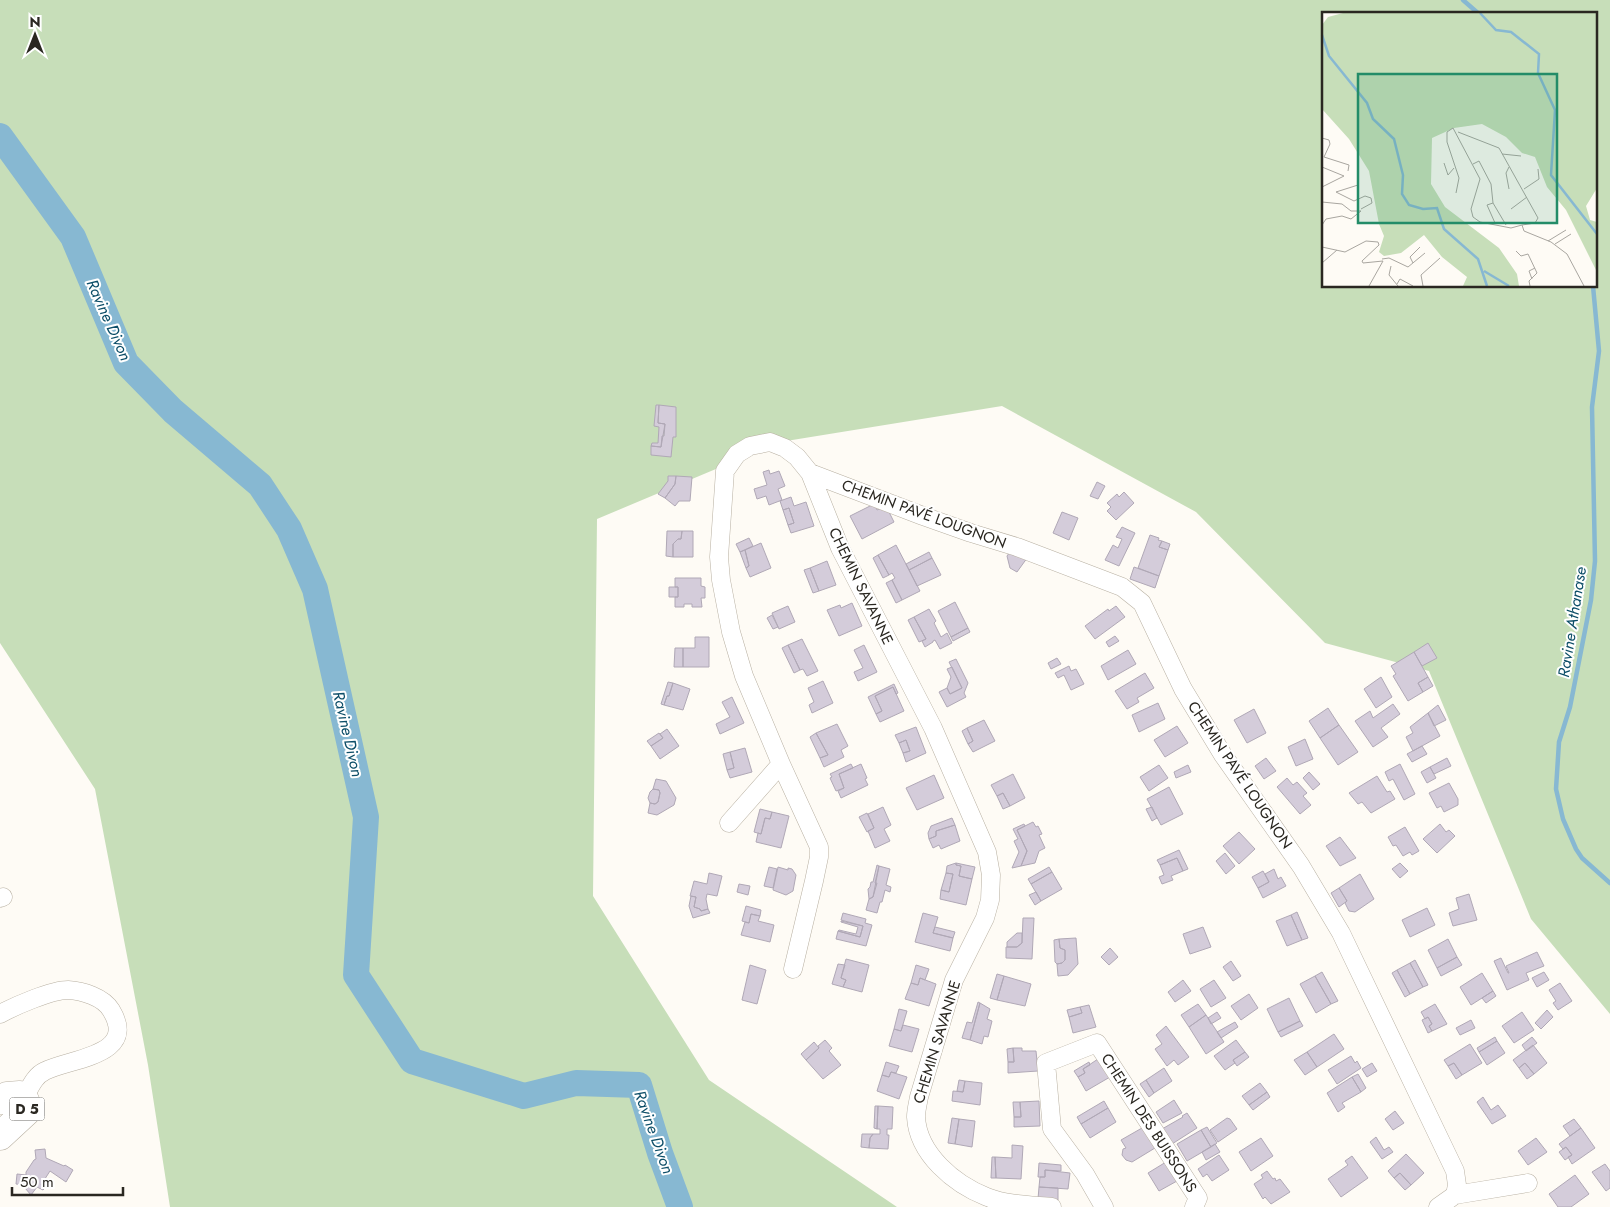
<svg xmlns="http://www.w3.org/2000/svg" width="1610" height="1207" viewBox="0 0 1610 1207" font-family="Jost,sans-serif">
	<rect width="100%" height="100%" fill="#fefbf5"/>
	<!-- green -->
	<path fill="#c7deb9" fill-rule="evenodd" d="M 0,0 L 1610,0 L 1610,1014 L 1531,919 L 1429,671 L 1325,643 L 1196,512 L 1002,406 L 780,442 L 597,519 L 593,896 L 709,1080 L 897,1207 L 170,1207 L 148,1065 L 95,789 L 0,643 ZM 1324,14 L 1596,14 L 1596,286 L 1324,286 Z"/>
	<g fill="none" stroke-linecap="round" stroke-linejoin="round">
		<!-- stream -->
		<path stroke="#87b8d2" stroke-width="4.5" d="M 1463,0 L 1479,14
			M 1593,286 L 1599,351 L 1592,407 L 1595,561 L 1591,600 L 1570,707 L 1559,742 L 1556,789 L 1563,819 L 1576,849 L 1582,858 L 1610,883"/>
		<!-- river -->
		<path stroke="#87b8d2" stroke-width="26" d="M 0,136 L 73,237 L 126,363 L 173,411 L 260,485 L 289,529 L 315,589 L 366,817 L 356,975 L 412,1061 L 524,1096 L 576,1083 L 639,1085 L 660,1153 L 680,1207"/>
	</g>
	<!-- building -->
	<path fill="#d4ccda" stroke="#b0a8b6" d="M 656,405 L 659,405 L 658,423 L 665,424 L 661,447 L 651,446 L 652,443 L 658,443 L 659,427 L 654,426 Z
		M 659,405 L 676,407 L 676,437 L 673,437 L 671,457 L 651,455 L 651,446 L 661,447 L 662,436 L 664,436 L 665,424 L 658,423 Z
		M 769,470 L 770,474 L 779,471 L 785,486 L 778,489 L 782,500 L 769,505 L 766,496 L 757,499 L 754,489 L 767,485 L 763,472 Z
		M 668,476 L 676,476 L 675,484 L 665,498 L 658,494 L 668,481 Z
		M 676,476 L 692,477 L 690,501 L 679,501 L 675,506 L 665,498 L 675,484 Z
		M 1097,482 L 1105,486 L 1098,499 L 1090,496 Z
		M 1124,492 L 1134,503 L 1116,520 L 1107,511 L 1111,507 L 1107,503 L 1117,494 L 1119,497 Z
		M 791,497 L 794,506 L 806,502 L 814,526 L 791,533 L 788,525 L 794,523 L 789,508 L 783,510 L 780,501 Z
		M 874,504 L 877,510 L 886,506 L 894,522 L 862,539 L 850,516 Z
		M 789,508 L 794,523 L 788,525 L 783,510 Z
		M 1062,512 L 1078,518 L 1069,540 L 1053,533 Z
		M 1122,527 L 1135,533 L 1119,566 L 1105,560 L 1113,545 L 1118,548 L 1122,539 L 1116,537 Z
		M 667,531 L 682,531 L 681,539 L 678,539 L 673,544 L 673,557 L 666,556 Z
		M 682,531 L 693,531 L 693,557 L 673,557 L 673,544 L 678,539 L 681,539 Z
		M 1150,535 L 1159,538 L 1158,540 L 1162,541 L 1159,547 L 1168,550 L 1159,576 L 1138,568 Z
		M 749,538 L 753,546 L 740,552 L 736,544 Z
		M 1162,541 L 1170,544 L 1168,550 L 1159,547 Z
		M 761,543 L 771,568 L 750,577 L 746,568 L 749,566 L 745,550 Z
		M 896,545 L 920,591 L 902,600 L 892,580 L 895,578 L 892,573 L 889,575 L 878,555 Z
		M 1012,549 L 1030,554 L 1017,572 L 1010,568 L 1007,556 Z
		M 745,550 L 749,566 L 746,568 L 740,552 Z
		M 929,552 L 932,558 L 909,570 L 906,564 Z
		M 878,555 L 889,575 L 883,578 L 873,558 Z
		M 932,558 L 941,575 L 917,586 L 909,570 Z
		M 827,561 L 836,585 L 819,591 L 810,568 Z
		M 1134,567 L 1159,576 L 1155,588 L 1130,579 Z
		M 810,568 L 819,591 L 813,593 L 804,570 Z
		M 675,578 L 701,578 L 701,586 L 705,587 L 705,598 L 701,598 L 702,607 L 692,607 L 692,604 L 684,604 L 684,607 L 675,607 L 675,597 L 678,597 L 678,587 L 675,587 Z
		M 892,580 L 902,600 L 896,603 L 886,583 Z
		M 669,587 L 678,587 L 678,597 L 669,597 Z
		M 955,602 L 968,628 L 951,637 L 938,611 Z
		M 852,603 L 862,626 L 839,636 L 827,610 L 840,605 L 841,608 Z
		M 788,606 L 795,622 L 779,629 L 772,613 Z
		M 1116,606 L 1125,617 L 1095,639 L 1085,626 L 1108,609 L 1109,611 Z
		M 929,609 L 936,621 L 934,623 L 941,637 L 947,633 L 952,643 L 940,649 L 935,640 L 933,641 L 933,642 L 925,647 L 922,641 L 926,639 L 914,617 Z
		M 772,615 L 778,627 L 773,629 L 767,618 Z
		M 914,617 L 926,639 L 919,642 L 908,620 Z
		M 968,628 L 970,632 L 953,641 L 951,637 Z
		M 1115,636 L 1119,641 L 1109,647 L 1106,642 Z
		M 695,637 L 709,637 L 709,667 L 683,667 L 683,648 L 695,648 Z
		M 802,639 L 818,671 L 807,676 L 803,669 L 800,670 L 788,645 Z
		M 1428,643 L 1437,658 L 1422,666 L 1414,652 Z
		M 788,645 L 800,670 L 794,673 L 782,648 Z
		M 864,645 L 877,672 L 858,681 L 854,672 L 863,668 L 854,650 Z
		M 675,648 L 683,648 L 683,667 L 674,667 Z
		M 1128,650 L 1136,664 L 1108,680 L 1101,666 Z
		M 1414,652 L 1428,677 L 1418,683 L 1423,692 L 1408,701 L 1393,676 L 1396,674 L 1391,666 Z
		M 1057,658 L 1061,664 L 1051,669 L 1048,663 Z
		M 956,659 L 968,683 L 964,693 L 966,697 L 947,707 L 939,692 L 947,688 L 950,694 L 962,688 L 949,662 Z
		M 1069,666 L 1071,671 L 1076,669 L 1084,684 L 1071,690 L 1064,675 L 1058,678 L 1055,673 Z
		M 952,667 L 962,688 L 950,694 L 947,688 L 951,677 L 947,669 Z
		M 1145,673 L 1154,688 L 1137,698 L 1139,702 L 1127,709 L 1115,691 Z
		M 1381,677 L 1392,697 L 1376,708 L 1364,689 Z
		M 1428,677 L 1433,686 L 1423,692 L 1418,683 Z
		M 823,681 L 833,703 L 812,713 L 809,705 L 814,702 L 808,688 Z
		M 668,682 L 673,683 L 669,696 L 667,696 L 664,705 L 661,704 Z
		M 673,683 L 690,689 L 683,710 L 664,705 L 667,696 L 669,696 Z
		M 894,684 L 898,693 L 896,694 L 893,687 L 875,696 L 882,711 L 876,714 L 868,697 Z
		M 893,687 L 904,711 L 880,722 L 876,714 L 882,711 L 875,696 Z
		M 732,697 L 744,723 L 720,734 L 716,724 L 730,717 L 722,702 Z
		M 1158,703 L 1165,719 L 1139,732 L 1132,715 Z
		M 1393,704 L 1400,714 L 1381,728 L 1388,737 L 1373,747 L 1355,721 L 1370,711 L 1373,718 Z
		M 1438,705 L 1446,720 L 1434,726 L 1428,713 Z
		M 1328,708 L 1339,725 L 1320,738 L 1309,721 Z
		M 1254,709 L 1266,733 L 1247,743 L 1234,720 Z
		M 1428,713 L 1440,736 L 1413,751 L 1406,737 L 1413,733 L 1410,727 Z
		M 984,720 L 995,741 L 973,752 L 968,744 L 973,741 L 967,728 Z
		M 837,724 L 848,746 L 841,750 L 844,757 L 824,767 L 820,758 L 828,755 L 816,733 Z
		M 1339,725 L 1358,752 L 1338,765 L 1320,738 Z
		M 1177,726 L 1188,743 L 1165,757 L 1154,740 Z
		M 916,727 L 926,753 L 906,762 L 903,753 L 910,751 L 906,740 L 899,743 L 895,735 Z
		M 967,728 L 973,741 L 968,744 L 962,731 Z
		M 667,729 L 679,746 L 660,759 L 651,746 L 663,738 L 660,734 Z
		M 659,733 L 663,738 L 651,746 L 647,741 Z
		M 816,733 L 828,755 L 820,758 L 810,737 Z
		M 1305,739 L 1313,759 L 1296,766 L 1288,747 Z
		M 906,740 L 910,751 L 903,753 L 899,743 Z
		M 1422,746 L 1427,754 L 1412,762 L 1407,754 Z
		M 745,748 L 752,772 L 730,778 L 727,770 L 734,768 L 730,752 Z
		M 730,752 L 734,768 L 727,770 L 723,754 Z
		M 1266,758 L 1276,771 L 1264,779 L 1255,766 Z
		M 1447,758 L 1451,766 L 1434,774 L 1430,767 Z
		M 851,764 L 853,768 L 839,774 L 844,788 L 836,791 L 830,778 L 832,777 L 830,774 Z
		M 861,764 L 867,778 L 865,779 L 868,785 L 841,798 L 838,791 L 844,788 L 839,774 Z
		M 1400,764 L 1415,794 L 1404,800 L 1393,779 L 1389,781 L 1385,772 Z
		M 1159,765 L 1168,778 L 1149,791 L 1140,777 Z
		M 1188,765 L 1191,772 L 1176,778 L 1174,772 Z
		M 1430,767 L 1436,778 L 1427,783 L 1421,772 Z
		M 1309,772 L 1320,784 L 1313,790 L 1303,778 Z
		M 1013,774 L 1025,798 L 1010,806 L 1003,793 L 997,796 L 991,785 Z
		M 934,775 L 944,798 L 917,810 L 906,788 Z
		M 1377,776 L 1387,792 L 1390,791 L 1395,799 L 1371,813 L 1362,802 L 1358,804 L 1349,793 Z
		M 1287,778 L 1293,785 L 1297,782 L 1307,793 L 1303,796 L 1311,805 L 1300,814 L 1277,787 Z
		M 656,779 L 666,781 L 676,798 L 674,805 L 657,815 L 648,813 L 650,803 L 655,804 L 658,802 L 660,793 L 659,790 L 653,789 Z
		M 1449,783 L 1458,799 L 1458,805 L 1444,812 L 1441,806 L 1437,808 L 1429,793 Z
		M 1169,787 L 1183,814 L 1161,825 L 1147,799 Z
		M 653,789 L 659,790 L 660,793 L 658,802 L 655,804 L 650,803 L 648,798 L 650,792 Z
		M 1003,793 L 1010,806 L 1003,809 L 997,796 Z
		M 883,807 L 891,825 L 884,829 L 890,841 L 875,848 L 868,831 L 874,828 L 868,814 Z
		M 1152,807 L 1157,818 L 1152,821 L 1146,809 Z
		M 760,809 L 772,812 L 770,819 L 765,818 L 761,834 L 754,832 Z
		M 772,812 L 789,816 L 781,848 L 756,842 L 758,833 L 761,834 L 765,818 L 770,819 Z
		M 867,813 L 874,828 L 867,832 L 859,817 Z
		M 952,818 L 955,825 L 936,831 L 936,836 L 929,839 L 928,833 L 931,826 Z
		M 1033,822 L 1036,827 L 1038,826 L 1042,834 L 1039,835 L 1045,848 L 1039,851 L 1035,863 L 1021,866 L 1027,851 L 1017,830 Z
		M 1024,824 L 1025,826 L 1017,830 L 1027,851 L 1021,866 L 1012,868 L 1019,852 L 1014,841 L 1018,839 L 1013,829 Z
		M 1440,824 L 1446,832 L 1449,830 L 1455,836 L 1437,853 L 1423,839 Z
		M 955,825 L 960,841 L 941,849 L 939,845 L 933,848 L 929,839 L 936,836 L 936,831 Z
		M 1405,827 L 1419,851 L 1412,855 L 1410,852 L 1403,856 L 1396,845 L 1393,846 L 1388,837 Z
		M 1239,832 L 1255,849 L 1239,864 L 1223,846 Z
		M 1340,837 L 1356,858 L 1340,866 L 1326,846 Z
		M 1179,850 L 1188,869 L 1183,871 L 1177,858 L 1160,865 L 1157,860 Z
		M 1225,853 L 1235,866 L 1226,874 L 1216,861 Z
		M 1177,858 L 1183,871 L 1171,876 L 1173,880 L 1162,884 L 1159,877 L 1164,875 L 1160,865 Z
		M 956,863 L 956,865 L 961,866 L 959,876 L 972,879 L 966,905 L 940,899 L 941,890 L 949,892 L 953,874 L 946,873 L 947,866 Z
		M 956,863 L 975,867 L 972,879 L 959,876 L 961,866 L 956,865 Z
		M 1400,863 L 1408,871 L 1400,878 L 1392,869 Z
		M 877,865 L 879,866 L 875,883 L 877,883 L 873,897 L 869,899 L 868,889 L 870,887 L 871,882 L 873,882 Z
		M 879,866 L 890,869 L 886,885 L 891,887 L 890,892 L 885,890 L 882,902 L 880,902 L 877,913 L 866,910 L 869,899 L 873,897 Z
		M 769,867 L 777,869 L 773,888 L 764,886 Z
		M 778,867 L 788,870 L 788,868 L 792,869 L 796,875 L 793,891 L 786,895 L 773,890 Z
		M 1049,867 L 1052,872 L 1031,884 L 1028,879 Z
		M 1274,869 L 1278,879 L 1281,877 L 1286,886 L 1263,898 L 1258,888 L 1269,882 L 1265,874 Z
		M 1263,871 L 1269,882 L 1258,888 L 1252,877 Z
		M 1052,872 L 1062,889 L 1041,901 L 1031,884 Z
		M 709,873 L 722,876 L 717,896 L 707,894 L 706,899 L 708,909 L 701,911 L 700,909 L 694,907 L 696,897 L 690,896 L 694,881 L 707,884 Z
		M 946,873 L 953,874 L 949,892 L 941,890 Z
		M 1360,874 L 1374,899 L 1355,912 L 1349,911 L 1345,903 L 1347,901 L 1339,888 Z
		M 739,884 L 750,886 L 748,895 L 737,892 Z
		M 1339,888 L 1347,901 L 1339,907 L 1331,893 Z
		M 1036,892 L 1041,901 L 1035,905 L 1029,895 Z
		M 1469,894 L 1477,920 L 1453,926 L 1449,913 L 1459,909 L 1456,898 Z
		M 691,896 L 696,897 L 694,907 L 700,909 L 701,911 L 708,909 L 710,913 L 693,918 L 689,906 Z
		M 746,906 L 761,910 L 760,916 L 751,914 L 749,923 L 742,921 Z
		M 1427,908 L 1435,925 L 1410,937 L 1402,920 Z
		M 1297,912 L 1308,938 L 1302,940 L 1291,915 Z
		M 843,913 L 866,919 L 865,923 L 872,925 L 866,946 L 836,939 L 838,931 L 860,937 L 863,926 L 841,920 Z
		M 923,913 L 938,917 L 933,933 L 953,938 L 950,951 L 915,942 Z
		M 751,914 L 760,916 L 758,921 L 774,925 L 770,942 L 741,935 L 745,922 L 749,923 Z
		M 1291,915 L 1302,940 L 1287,946 L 1276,921 Z
		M 1023,918 L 1034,918 L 1032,959 L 1006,958 L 1006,947 L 1017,947 L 1022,943 Z
		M 841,921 L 863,926 L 860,937 L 838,931 L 839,930 L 856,934 L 858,927 L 841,922 Z
		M 935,927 L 955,932 L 953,938 L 933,933 Z
		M 1203,927 L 1211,947 L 1190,954 L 1183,934 Z
		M 1017,933 L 1022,933 L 1022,943 L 1017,947 L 1007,947 L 1007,942 Z
		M 1076,938 L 1078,964 L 1068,975 L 1058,976 L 1057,964 L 1062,963 L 1065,960 L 1065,950 L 1060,948 L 1059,939 Z
		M 1059,939 L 1060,948 L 1065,950 L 1065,960 L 1062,963 L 1057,964 L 1055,962 L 1054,940 Z
		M 1448,939 L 1457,957 L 1437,968 L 1428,950 Z
		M 1110,948 L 1118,957 L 1109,965 L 1101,957 Z
		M 1537,952 L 1544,966 L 1526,973 L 1529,980 L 1507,990 L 1494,961 L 1501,958 L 1508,973 L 1509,973 L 1506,966 Z
		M 1457,957 L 1462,965 L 1441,976 L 1437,968 Z
		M 846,959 L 869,965 L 862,992 L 843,987 L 846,980 L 841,978 Z
		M 1415,960 L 1428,985 L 1423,987 L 1410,963 Z
		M 1231,961 L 1241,976 L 1233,981 L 1223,967 Z
		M 1410,963 L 1423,987 L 1410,994 L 1397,970 Z
		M 838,964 L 845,965 L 841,978 L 846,980 L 843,987 L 832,984 Z
		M 750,965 L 766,970 L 757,1004 L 742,1000 Z
		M 916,965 L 929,969 L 925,980 L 920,978 L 918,985 L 911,983 Z
		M 1397,970 L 1410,994 L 1405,997 L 1392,973 Z
		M 1322,972 L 1338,1001 L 1331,1004 L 1315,976 Z
		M 1544,972 L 1549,980 L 1537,987 L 1532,978 Z
		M 1482,973 L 1493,991 L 1471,1005 L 1460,987 Z
		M 997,974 L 1004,976 L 997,1000 L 990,998 Z
		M 1004,976 L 1031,984 L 1025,1006 L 997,1000 Z
		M 1315,976 L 1331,1004 L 1316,1013 L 1300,984 Z
		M 920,978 L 936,984 L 929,1006 L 905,999 L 911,983 L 918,985 Z
		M 1183,980 L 1191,991 L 1175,1002 L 1168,992 Z
		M 1214,980 L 1226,998 L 1211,1007 L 1200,989 Z
		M 1560,983 L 1572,1001 L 1558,1010 L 1553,1003 L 1556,1001 L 1549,990 Z
		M 1493,991 L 1496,996 L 1486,1003 L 1482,998 Z
		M 1249,994 L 1258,1008 L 1241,1020 L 1231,1006 Z
		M 1289,998 L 1300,1021 L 1278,1032 L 1267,1009 Z
		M 978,1002 L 980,1003 L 970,1040 L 962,1038 L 967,1022 L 972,1023 Z
		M 980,1003 L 990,1009 L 987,1019 L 992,1021 L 988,1037 L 984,1036 L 982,1044 L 970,1040 Z
		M 1198,1004 L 1206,1015 L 1189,1027 L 1181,1015 Z
		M 1435,1004 L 1447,1024 L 1432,1031 L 1429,1026 L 1432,1024 L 1428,1017 L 1425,1019 L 1421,1012 Z
		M 1089,1005 L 1096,1027 L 1073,1033 L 1069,1017 L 1082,1013 L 1080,1007 Z
		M 1080,1007 L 1082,1013 L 1069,1017 L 1067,1010 Z
		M 899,1009 L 907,1011 L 901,1031 L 894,1029 Z
		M 1547,1010 L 1553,1017 L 1541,1029 L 1535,1023 Z
		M 1217,1012 L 1221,1018 L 1211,1024 L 1208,1018 Z
		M 1522,1012 L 1534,1030 L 1514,1043 L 1502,1026 Z
		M 1206,1015 L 1224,1042 L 1206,1054 L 1189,1027 Z
		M 1428,1017 L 1432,1024 L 1429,1026 L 1432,1031 L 1428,1033 L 1422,1020 Z
		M 1471,1020 L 1475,1028 L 1460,1035 L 1456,1028 Z
		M 1300,1021 L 1303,1026 L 1281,1037 L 1278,1032 Z
		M 1235,1022 L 1238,1027 L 1221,1038 L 1217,1032 Z
		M 903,1025 L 919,1029 L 912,1052 L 889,1046 L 894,1029 L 901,1031 Z
		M 1166,1026 L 1189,1057 L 1178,1065 L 1174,1060 L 1167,1066 L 1155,1049 L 1162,1044 L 1156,1035 Z
		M 1334,1034 L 1344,1049 L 1317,1067 L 1307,1052 Z
		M 1495,1037 L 1497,1041 L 1479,1052 L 1477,1048 Z
		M 1532,1037 L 1537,1043 L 1526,1051 L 1522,1045 Z
		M 825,1040 L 832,1048 L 829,1051 L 841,1065 L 823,1079 L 806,1060 L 819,1048 L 818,1046 Z
		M 1236,1040 L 1245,1052 L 1233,1060 L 1235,1063 L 1225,1070 L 1214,1056 Z
		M 1497,1041 L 1505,1053 L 1487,1065 L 1479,1052 Z
		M 814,1042 L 819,1048 L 806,1060 L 801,1054 Z
		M 1470,1044 L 1482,1063 L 1462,1075 L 1454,1063 L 1448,1066 L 1444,1060 Z
		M 1533,1045 L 1547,1063 L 1534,1074 L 1525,1063 L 1519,1068 L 1513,1060 Z
		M 1013,1048 L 1014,1062 L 1008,1062 L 1007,1049 Z
		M 1013,1048 L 1022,1048 L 1022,1051 L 1036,1051 L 1038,1071 L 1008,1073 L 1008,1062 L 1014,1062 Z
		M 1245,1052 L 1249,1057 L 1237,1066 L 1233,1060 Z
		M 1307,1052 L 1317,1067 L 1305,1075 L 1294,1060 Z
		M 1351,1056 L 1355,1063 L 1357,1061 L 1361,1068 L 1337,1084 L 1328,1070 Z
		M 1098,1059 L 1110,1077 L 1086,1091 L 1078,1077 L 1085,1073 L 1083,1069 Z
		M 886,1062 L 899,1066 L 896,1073 L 891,1072 L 889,1077 L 882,1075 Z
		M 1089,1062 L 1090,1065 L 1083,1069 L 1085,1073 L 1078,1077 L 1074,1071 Z
		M 1372,1063 L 1377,1071 L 1367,1077 L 1362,1069 Z
		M 1454,1063 L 1462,1075 L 1456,1079 L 1448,1066 Z
		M 1525,1063 L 1534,1074 L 1527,1079 L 1519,1068 Z
		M 1164,1068 L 1172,1081 L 1154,1093 L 1146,1080 Z
		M 891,1072 L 907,1077 L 899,1099 L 877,1091 L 882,1075 L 889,1077 Z
		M 1358,1074 L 1366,1088 L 1361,1092 L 1352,1077 Z
		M 1352,1077 L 1361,1092 L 1342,1103 L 1345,1107 L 1338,1112 L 1327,1093 Z
		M 959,1080 L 965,1081 L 963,1092 L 957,1091 Z
		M 1146,1080 L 1154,1093 L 1149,1097 L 1140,1084 Z
		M 965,1081 L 982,1083 L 980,1105 L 952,1101 L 953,1091 L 963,1092 Z
		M 1260,1083 L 1267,1092 L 1249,1105 L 1242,1096 Z
		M 1267,1092 L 1270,1097 L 1253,1110 L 1249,1105 Z
		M 1483,1097 L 1491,1110 L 1498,1105 L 1506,1116 L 1492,1124 L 1477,1102 Z
		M 1174,1100 L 1182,1113 L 1163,1123 L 1156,1112 Z
		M 1039,1101 L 1040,1126 L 1014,1127 L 1014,1117 L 1021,1117 L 1020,1102 Z
		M 1104,1101 L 1108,1108 L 1081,1124 L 1077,1117 Z
		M 1013,1102 L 1020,1102 L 1021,1117 L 1014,1117 Z
		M 875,1106 L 878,1106 L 877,1129 L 874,1128 Z
		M 878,1106 L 893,1107 L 892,1129 L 887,1129 L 887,1135 L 889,1135 L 888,1149 L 869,1148 L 870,1138 L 873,1134 L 880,1134 L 880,1129 L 877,1129 Z
		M 1108,1108 L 1116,1122 L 1090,1138 L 1081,1124 Z
		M 1395,1111 L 1404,1123 L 1393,1130 L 1385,1119 Z
		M 1187,1113 L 1197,1128 L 1172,1144 L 1162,1129 L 1183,1117 L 1182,1116 Z
		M 952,1118 L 959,1119 L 955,1144 L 948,1143 Z
		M 1227,1118 L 1230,1119 L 1237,1129 L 1218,1142 L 1210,1130 Z
		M 959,1119 L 975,1121 L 972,1147 L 955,1144 Z
		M 1574,1119 L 1581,1128 L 1570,1136 L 1563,1126 Z
		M 1207,1127 L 1217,1143 L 1211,1147 L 1201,1130 Z
		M 1142,1128 L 1155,1148 L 1132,1162 L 1126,1160 L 1122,1155 L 1123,1149 L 1126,1148 L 1121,1140 Z
		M 1581,1128 L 1595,1148 L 1572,1164 L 1568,1157 L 1572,1155 L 1566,1147 L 1563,1149 L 1559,1144 Z
		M 1201,1130 L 1211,1147 L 1187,1161 L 1177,1144 Z
		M 862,1134 L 873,1134 L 870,1138 L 869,1148 L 861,1147 Z
		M 1376,1137 L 1384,1150 L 1389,1147 L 1393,1152 L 1382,1159 L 1370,1142 Z
		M 1261,1138 L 1273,1156 L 1251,1171 L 1239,1152 Z
		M 1536,1138 L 1547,1152 L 1528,1165 L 1518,1151 Z
		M 1215,1144 L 1220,1152 L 1206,1160 L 1202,1152 Z
		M 1012,1145 L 1023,1146 L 1021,1179 L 996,1178 L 995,1157 L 1012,1158 Z
		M 1566,1147 L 1572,1155 L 1565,1160 L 1559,1152 Z
		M 45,1149 L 46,1158 L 64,1166 L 65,1165 L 73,1170 L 66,1182 L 50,1171 L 41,1185 L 45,1188 L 43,1190 L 37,1187 L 31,1195 L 25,1188 L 25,1185 L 16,1184 L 17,1174 L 26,1175 L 26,1172 L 34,1160 L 36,1159 L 35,1150 Z
		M 1406,1154 L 1424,1173 L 1411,1185 L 1400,1173 L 1394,1178 L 1388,1171 Z
		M 1219,1155 L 1229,1170 L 1212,1181 L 1207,1174 L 1203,1177 L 1198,1169 Z
		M 1352,1156 L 1368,1178 L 1341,1197 L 1328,1179 L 1348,1165 L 1345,1161 Z
		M 992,1157 L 995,1157 L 996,1178 L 991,1178 Z
		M 1166,1162 L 1177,1181 L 1159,1191 L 1148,1173 Z
		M 1039,1163 L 1061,1165 L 1061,1171 L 1045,1170 L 1045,1177 L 1038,1177 Z
		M 1605,1164 L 1610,1171 L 1610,1188 L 1606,1191 L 1592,1172 Z
		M 1045,1170 L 1070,1173 L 1068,1189 L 1039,1187 L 1040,1177 L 1045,1177 Z
		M 1267,1171 L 1273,1179 L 1275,1178 L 1276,1181 L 1280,1179 L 1290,1192 L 1271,1204 L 1265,1197 L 1263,1199 L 1254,1184 L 1263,1178 L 1261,1175 Z
		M 1400,1173 L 1411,1185 L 1405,1190 L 1394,1178 Z
		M 1575,1175 L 1589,1194 L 1571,1207 L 1558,1207 L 1549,1194 Z
		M 1039,1187 L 1058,1188 L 1058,1200 L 1038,1199 Z"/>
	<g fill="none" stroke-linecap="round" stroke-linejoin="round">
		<!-- minor casing -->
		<g stroke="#b8b0a2" stroke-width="19">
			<path id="minor" d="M 810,473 L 923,516 L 971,533 L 1017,547 L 1122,587 L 1142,603 L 1183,689 L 1223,755 L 1301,866 L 1341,933 L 1455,1171 L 1457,1185 L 1455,1195 L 1438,1207
				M 729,823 L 781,764
				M 0,898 L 3,897
				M 793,969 L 814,881 L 819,857 L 819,847 L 781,764 L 744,676 L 731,632 L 721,580 L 719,557 L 725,471 L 737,454 L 750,446 L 770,442 L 785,448 L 797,457 L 810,473 L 840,548 L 933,728 L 987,852 L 991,875 L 990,900 L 985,918 L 954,980 L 919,1097 C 918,1103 916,1110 916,1117 C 918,1154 954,1184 987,1197 C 1008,1205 1030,1205 1052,1207
				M 0,1014 C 15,1006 51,990 68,990 C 83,991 103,997 111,1010 C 139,1056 71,1058 45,1071 C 34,1076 30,1088 24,1098
				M 1455,1195 L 1528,1183
				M 1104,1207 L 1085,1174 L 1052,1129 L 1046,1063 L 1097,1043 L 1194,1192 L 1198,1198 L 1194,1207"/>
		</g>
		<!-- primary casing -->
		<g stroke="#b8b0a2" stroke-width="29">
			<path id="primary" d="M 0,1100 L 7,1096 L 20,1095 C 26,1099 27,1104 27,1111 L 0,1136"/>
		</g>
		<!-- minor -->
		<use href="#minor" stroke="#fff" stroke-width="18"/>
		<!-- primary -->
		<use href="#primary" stroke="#fff" stroke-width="28"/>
	</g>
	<g text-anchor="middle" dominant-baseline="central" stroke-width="4" stroke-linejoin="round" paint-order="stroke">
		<!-- shield labels -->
		<rect fill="#fff" stroke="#6a6864" stroke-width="1" x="9.5" y="1097.5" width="35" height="23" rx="4"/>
		<g font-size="14" font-weight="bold" fill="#2a2721">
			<text x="27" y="1109">D 5</text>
		</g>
		<!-- street labels -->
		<g font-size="15" fill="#2a2721" stroke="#fff">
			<text transform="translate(924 514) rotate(20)">CHEMIN PAVÉ LOUGNON</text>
			<text transform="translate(861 586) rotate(64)">CHEMIN SAVANNE</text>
			<text transform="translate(1240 775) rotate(56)">CHEMIN PAVÉ LOUGNON</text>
			<text transform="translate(937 1042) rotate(-73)">CHEMIN SAVANNE</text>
			<text transform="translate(1149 1123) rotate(57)">CHEMIN DES BUISSONS</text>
		</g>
		<!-- water labels -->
		<g font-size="16" font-style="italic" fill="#0d4e68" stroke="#fff">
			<text transform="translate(109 320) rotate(66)">Ravine Divon</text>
			<text transform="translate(1572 622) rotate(-81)">Ravine Athanase</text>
			<text transform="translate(348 734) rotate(77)">Ravine Divon</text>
			<text transform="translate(654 1132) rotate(70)">Ravine Divon</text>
		</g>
	</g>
	<!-- overview -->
	<g transform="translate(1322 12)">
		<rect width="275" height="275" fill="#fefbf5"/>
		<path d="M 21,1 L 275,1 L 275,176 L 264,194 L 268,208 L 275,210 L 275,260 L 244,198 L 225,175 L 213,145 L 200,141 L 184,125 L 160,112 L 132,116 L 110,126 L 109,172 L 123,195 L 177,236 L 195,262 L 197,274 L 141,274 L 145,265 L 120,245 L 102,223 L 79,241 L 62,244 L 57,240 L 62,224 L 57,212 L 47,159 L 27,127 L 0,97 L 0,13 L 6,5 Z" fill="#c7deb9"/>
		<path fill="none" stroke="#87b8d2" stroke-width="2.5" d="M 158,1 L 174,18 L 189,20 L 217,42 L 216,61 L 233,98 L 229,163 L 275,222M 0,23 L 7,44 L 45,91 L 51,107 L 72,127 L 81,163 L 80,182 L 87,193 L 101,197 L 115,196 L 122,217 L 156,247 L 165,274M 162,259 L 187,274"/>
		<path fill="none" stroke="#a9a6a0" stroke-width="1" d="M 136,120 L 177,136 L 216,206 L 213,211 L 200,213 L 202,219 L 229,230 L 245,242 L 262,274M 0,126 L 7,128 L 8,132 L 2,145 L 27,153 L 26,159M 180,142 L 199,144M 122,151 L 126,163 L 132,156M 151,152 L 157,149 L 169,172 L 171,191M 0,155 L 22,164 L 0,175M 187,155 L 184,161 L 187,177M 36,173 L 14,180 L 32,189 L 43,184 L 49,186 L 50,191 L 39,197M 202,177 L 217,167 L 216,157M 134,181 L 137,166 L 125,130 L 125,120 L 131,116 L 158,167 L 149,197 L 151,205 L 158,210 L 189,216 L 200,213M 0,190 L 20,192 L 29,199 L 39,199 L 29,207 L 20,204 L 4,207 L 0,213M 189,197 L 205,185M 173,211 L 165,193 L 171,191 L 184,213M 226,229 L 244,218M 233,232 L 249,222M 0,235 L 23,240 L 44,229 L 56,230 L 57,233 L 40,249 L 41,251 L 61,249 L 47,274M 194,239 L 199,244 L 206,242 L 215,261 L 207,269 L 208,274M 60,247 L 67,246 L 86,255 L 103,241M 0,251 L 15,238M 91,251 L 88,245 L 98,235M 69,254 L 67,263 L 76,274M 210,267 L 207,259 L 213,256M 75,272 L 78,267 L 91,274M 101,274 L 99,263 L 118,246"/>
		<path fill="#238c68" fill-opacity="0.15" stroke="#238c68" stroke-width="2.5" d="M 36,62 L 235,62 L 235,211 L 36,211 Z"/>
		<rect width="275" height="275" fill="none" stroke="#2a2721" stroke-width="2.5"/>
	</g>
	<!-- north arrow -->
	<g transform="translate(35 35)" stroke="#ffffff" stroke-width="4" paint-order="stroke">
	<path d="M0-4L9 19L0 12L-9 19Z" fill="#2a2721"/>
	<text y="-8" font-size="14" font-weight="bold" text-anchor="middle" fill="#2a2721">N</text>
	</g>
	<!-- scale -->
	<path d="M12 1187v8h111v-8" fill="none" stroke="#2a2721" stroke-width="2.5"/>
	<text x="20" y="1187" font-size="15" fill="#2a2721" stroke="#ffffff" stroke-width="4" paint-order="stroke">50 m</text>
</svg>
